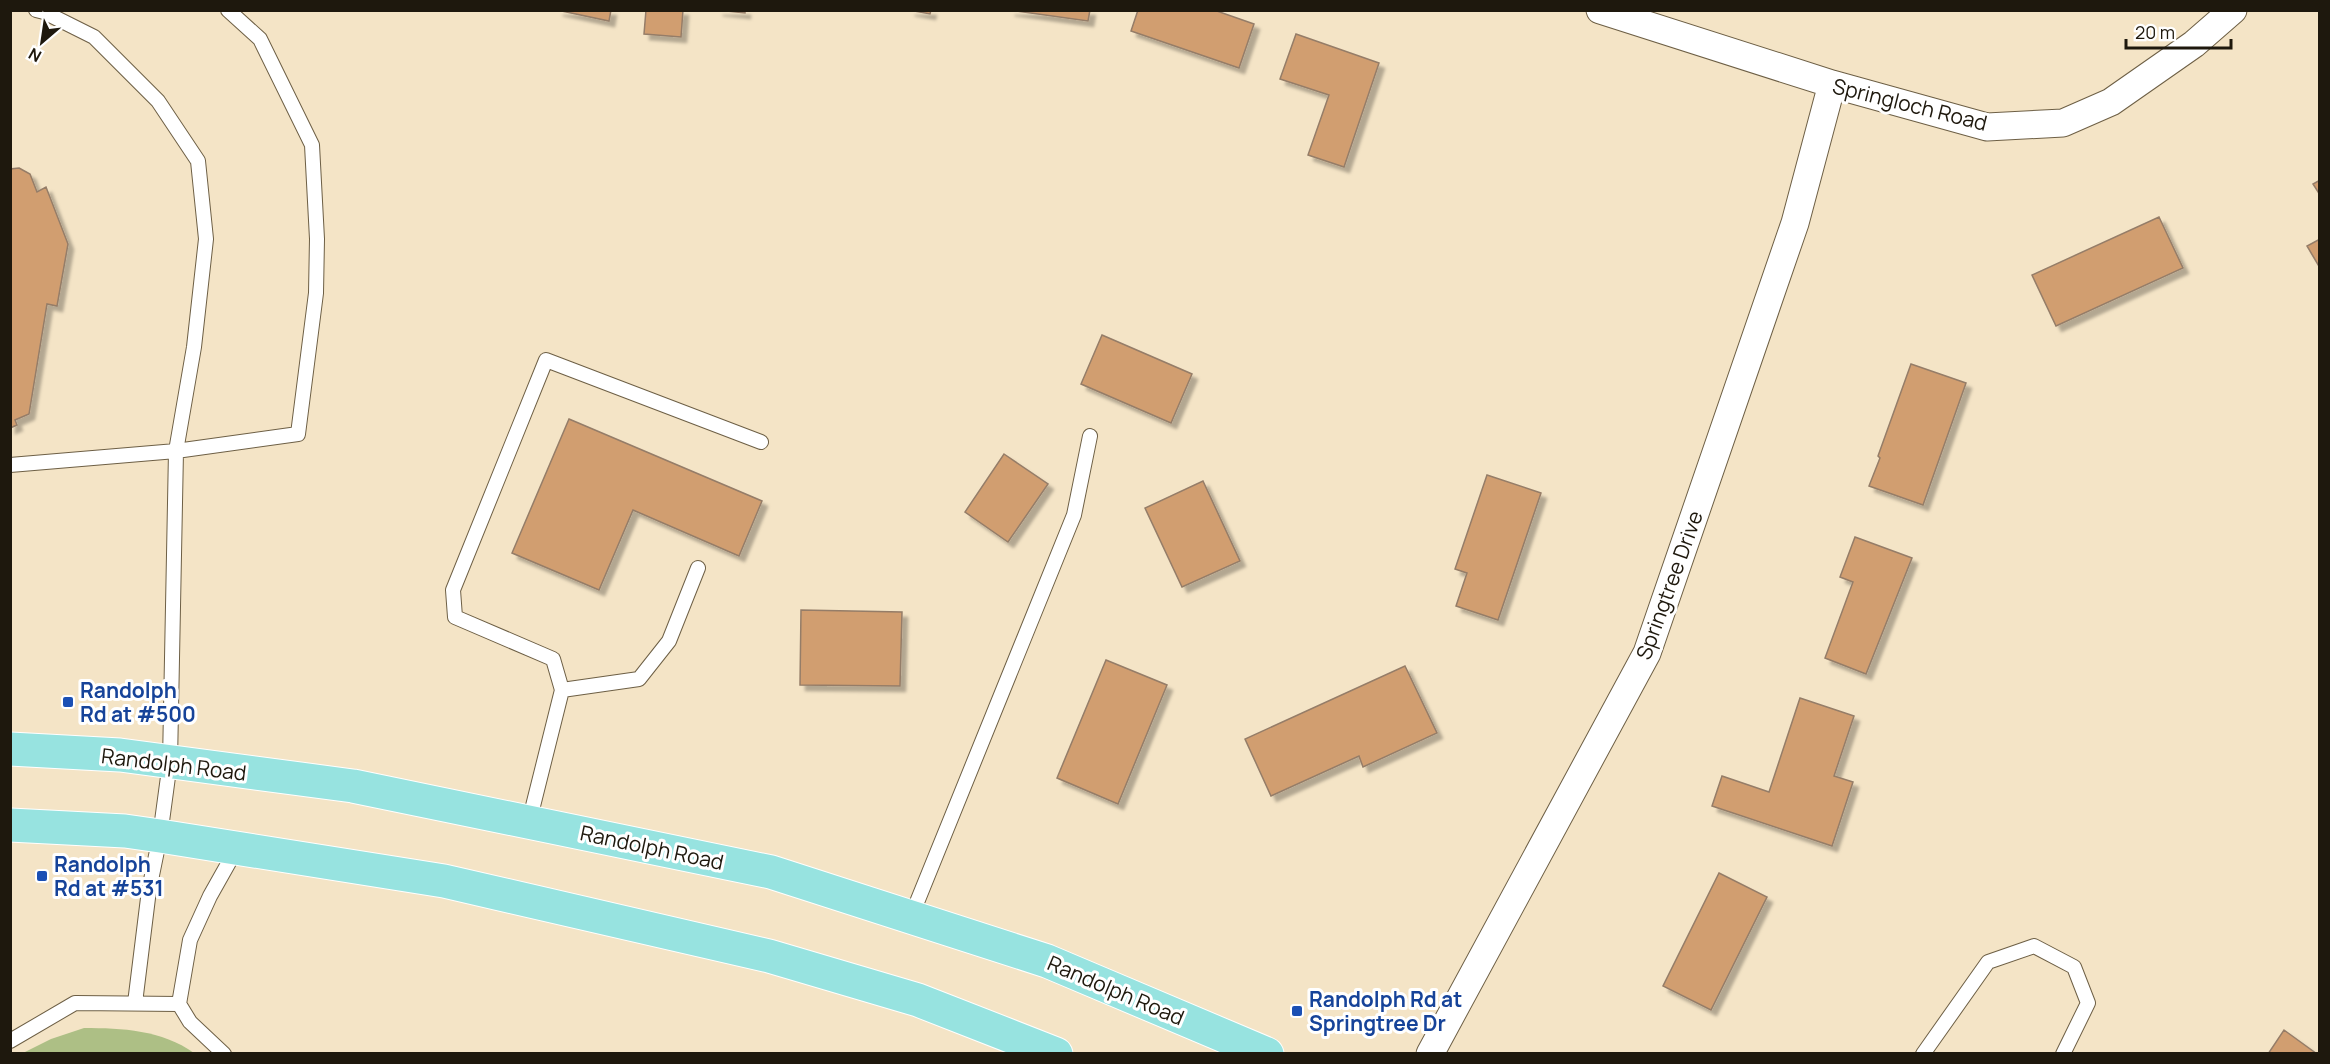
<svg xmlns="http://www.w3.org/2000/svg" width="2330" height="1064" viewBox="0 0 2330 1064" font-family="Manrope,sans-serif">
	<defs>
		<filter id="shadow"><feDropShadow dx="5.5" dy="5.5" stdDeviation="1.5" flood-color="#0004"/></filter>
	</defs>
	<rect width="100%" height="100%" fill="#f4e4c6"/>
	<!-- green -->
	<path fill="#adbf85" d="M 84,1028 C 122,1028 162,1030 194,1053 L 23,1053 L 51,1039 Z"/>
	<!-- building -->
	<path fill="#d19e70" stroke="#957d68" stroke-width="1.5" filter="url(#shadow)" d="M 557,10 L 611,10 L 609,21 Z
		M 646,10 L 683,10 L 681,37 L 644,34 Z
		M 717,10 L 745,10 L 745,13 Z
		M 909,10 L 931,10 L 930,14 Z
		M 1009,10 L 1090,10 L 1088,21 Z
		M 1138,10 L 1214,10 L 1254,24 L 1239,68 L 1131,31 Z
		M 1296,34 L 1379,63 L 1344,167 L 1308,155 L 1329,95 L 1280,79 Z
		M 19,168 L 30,174 L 37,192 L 46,187 L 68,244 L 57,306 L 47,304 L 29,414 L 15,420 L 17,425 L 10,428 L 10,169 Z
		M 2320,180 L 2320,195 L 2313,184 Z
		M 2159,217 L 2183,268 L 2056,326 L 2032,275 Z
		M 2320,239 L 2320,268 L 2307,246 Z
		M 1102,335 L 1192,374 L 1171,423 L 1081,384 Z
		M 1911,364 L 1966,383 L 1923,505 L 1869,486 L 1880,458 L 1878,456 Z
		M 569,419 L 762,501 L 739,556 L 633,510 L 599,590 L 512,553 Z
		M 1004,454 L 1048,484 L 1008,542 L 965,512 Z
		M 1487,475 L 1541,493 L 1498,620 L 1456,606 L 1467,573 L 1455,569 Z
		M 1203,481 L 1240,561 L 1182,587 L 1145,508 Z
		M 1855,537 L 1912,558 L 1866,674 L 1825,658 L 1853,582 L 1840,577 Z
		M 801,610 L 902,612 L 900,686 L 800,685 Z
		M 1106,660 L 1167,685 L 1118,804 L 1057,778 Z
		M 1405,666 L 1437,733 L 1363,767 L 1359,756 L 1271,796 L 1245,739 Z
		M 1800,698 L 1854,716 L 1834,776 L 1853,782 L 1832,846 L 1712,806 L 1722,776 L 1769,792 Z
		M 1719,873 L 1767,897 L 1711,1010 L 1663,986 Z
		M 2284,1030 L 2317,1054 L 2268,1054 Z"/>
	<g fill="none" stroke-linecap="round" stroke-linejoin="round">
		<!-- lane casing -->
		<g stroke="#6d5f45" stroke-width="16">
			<path id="lane" d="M 36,10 L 44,12 L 94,37 L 158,101 L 198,161 L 206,239 L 194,347 L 176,451 L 298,434 L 316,293 L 317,239 L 312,145 L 260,39 L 228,10
				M 10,465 L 176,451 L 170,762 L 160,836 L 149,890 L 135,1003
				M 562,690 L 639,679 L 669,641 L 698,568
				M 529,822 L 562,690 L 553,659 L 455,617 L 453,590 L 546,360 L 761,442
				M 911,917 L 1074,515 L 1090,436
				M 10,1041 L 75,1003 L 179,1004
				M 224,1054 L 190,1022 L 179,1004 L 190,940 L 210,896 L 237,848
				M 1923,1054 L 1988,962 L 2034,946 L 2074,967 L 2088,1003 L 2063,1054"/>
		</g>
		<!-- street casing -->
		<g stroke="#6d5f45" stroke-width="29">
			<path id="street" d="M 1600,10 L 1832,84 L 1987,127 L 2063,123 L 2111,102 L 2194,44 L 2233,10
				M 1430,1054 L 1647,653 L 1795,223 L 1832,84"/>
		</g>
		<!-- primary casing -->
		<g stroke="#fff" stroke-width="35">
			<path id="primary" d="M 10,749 L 120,755 L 353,786 L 771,872 L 1047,961 L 1267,1054
				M 10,825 L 125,831 L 160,836 L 444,881 L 769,956 L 918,1000 L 1056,1054"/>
		</g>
		<!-- lane -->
		<use href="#lane" stroke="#fff" stroke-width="14"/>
		<!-- street -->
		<use href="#street" stroke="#fff" stroke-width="27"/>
		<!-- primary -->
		<use href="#primary" stroke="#97e3e0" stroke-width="33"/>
	</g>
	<!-- markers -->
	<g fill="#1a4fb4" stroke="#fff" stroke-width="2">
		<rect x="62" y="696" width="12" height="12" rx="3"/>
		<rect x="36" y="870" width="12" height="12" rx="3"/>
		<rect x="1291" y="1005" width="12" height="12" rx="3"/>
	</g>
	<g text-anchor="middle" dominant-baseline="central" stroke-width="6" stroke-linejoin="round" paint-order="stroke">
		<!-- street labels -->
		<g font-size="21" fill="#1e180d" stroke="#fff">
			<text transform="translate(1910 104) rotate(14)">Springloch Road</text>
			<text transform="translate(1669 585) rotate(-70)">Springtree Drive</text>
			<text transform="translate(174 764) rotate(7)">Randolph Road</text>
			<text transform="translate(652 847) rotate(12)">Randolph Road</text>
			<text transform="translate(1116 990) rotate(23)">Randolph Road</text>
		</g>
		<!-- transit labels -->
		<g font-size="21" font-weight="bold" fill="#164399" stroke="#fff" text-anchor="start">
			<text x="80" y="690">Randolph<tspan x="80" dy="24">Rd at #500</tspan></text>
			<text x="54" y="864">Randolph<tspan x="54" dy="24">Rd at #531</tspan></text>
			<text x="1309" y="999">Randolph Rd at<tspan x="1309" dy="24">Springtree Dr</tspan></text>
		</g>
	</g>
	<!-- border -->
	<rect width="2330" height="1064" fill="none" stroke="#1e180d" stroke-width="24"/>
	<!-- north arrow -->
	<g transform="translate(42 42) rotate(209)" stroke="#ffffff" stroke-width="4.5" paint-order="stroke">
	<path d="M0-4.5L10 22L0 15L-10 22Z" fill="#1e180d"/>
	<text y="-9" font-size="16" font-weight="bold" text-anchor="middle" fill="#1e180d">N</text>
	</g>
	<!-- scale -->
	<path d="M2126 39v9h105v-9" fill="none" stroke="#1e180d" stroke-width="3"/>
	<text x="2135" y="39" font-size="18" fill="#1e180d" stroke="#ffffff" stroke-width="4.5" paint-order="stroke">20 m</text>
</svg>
